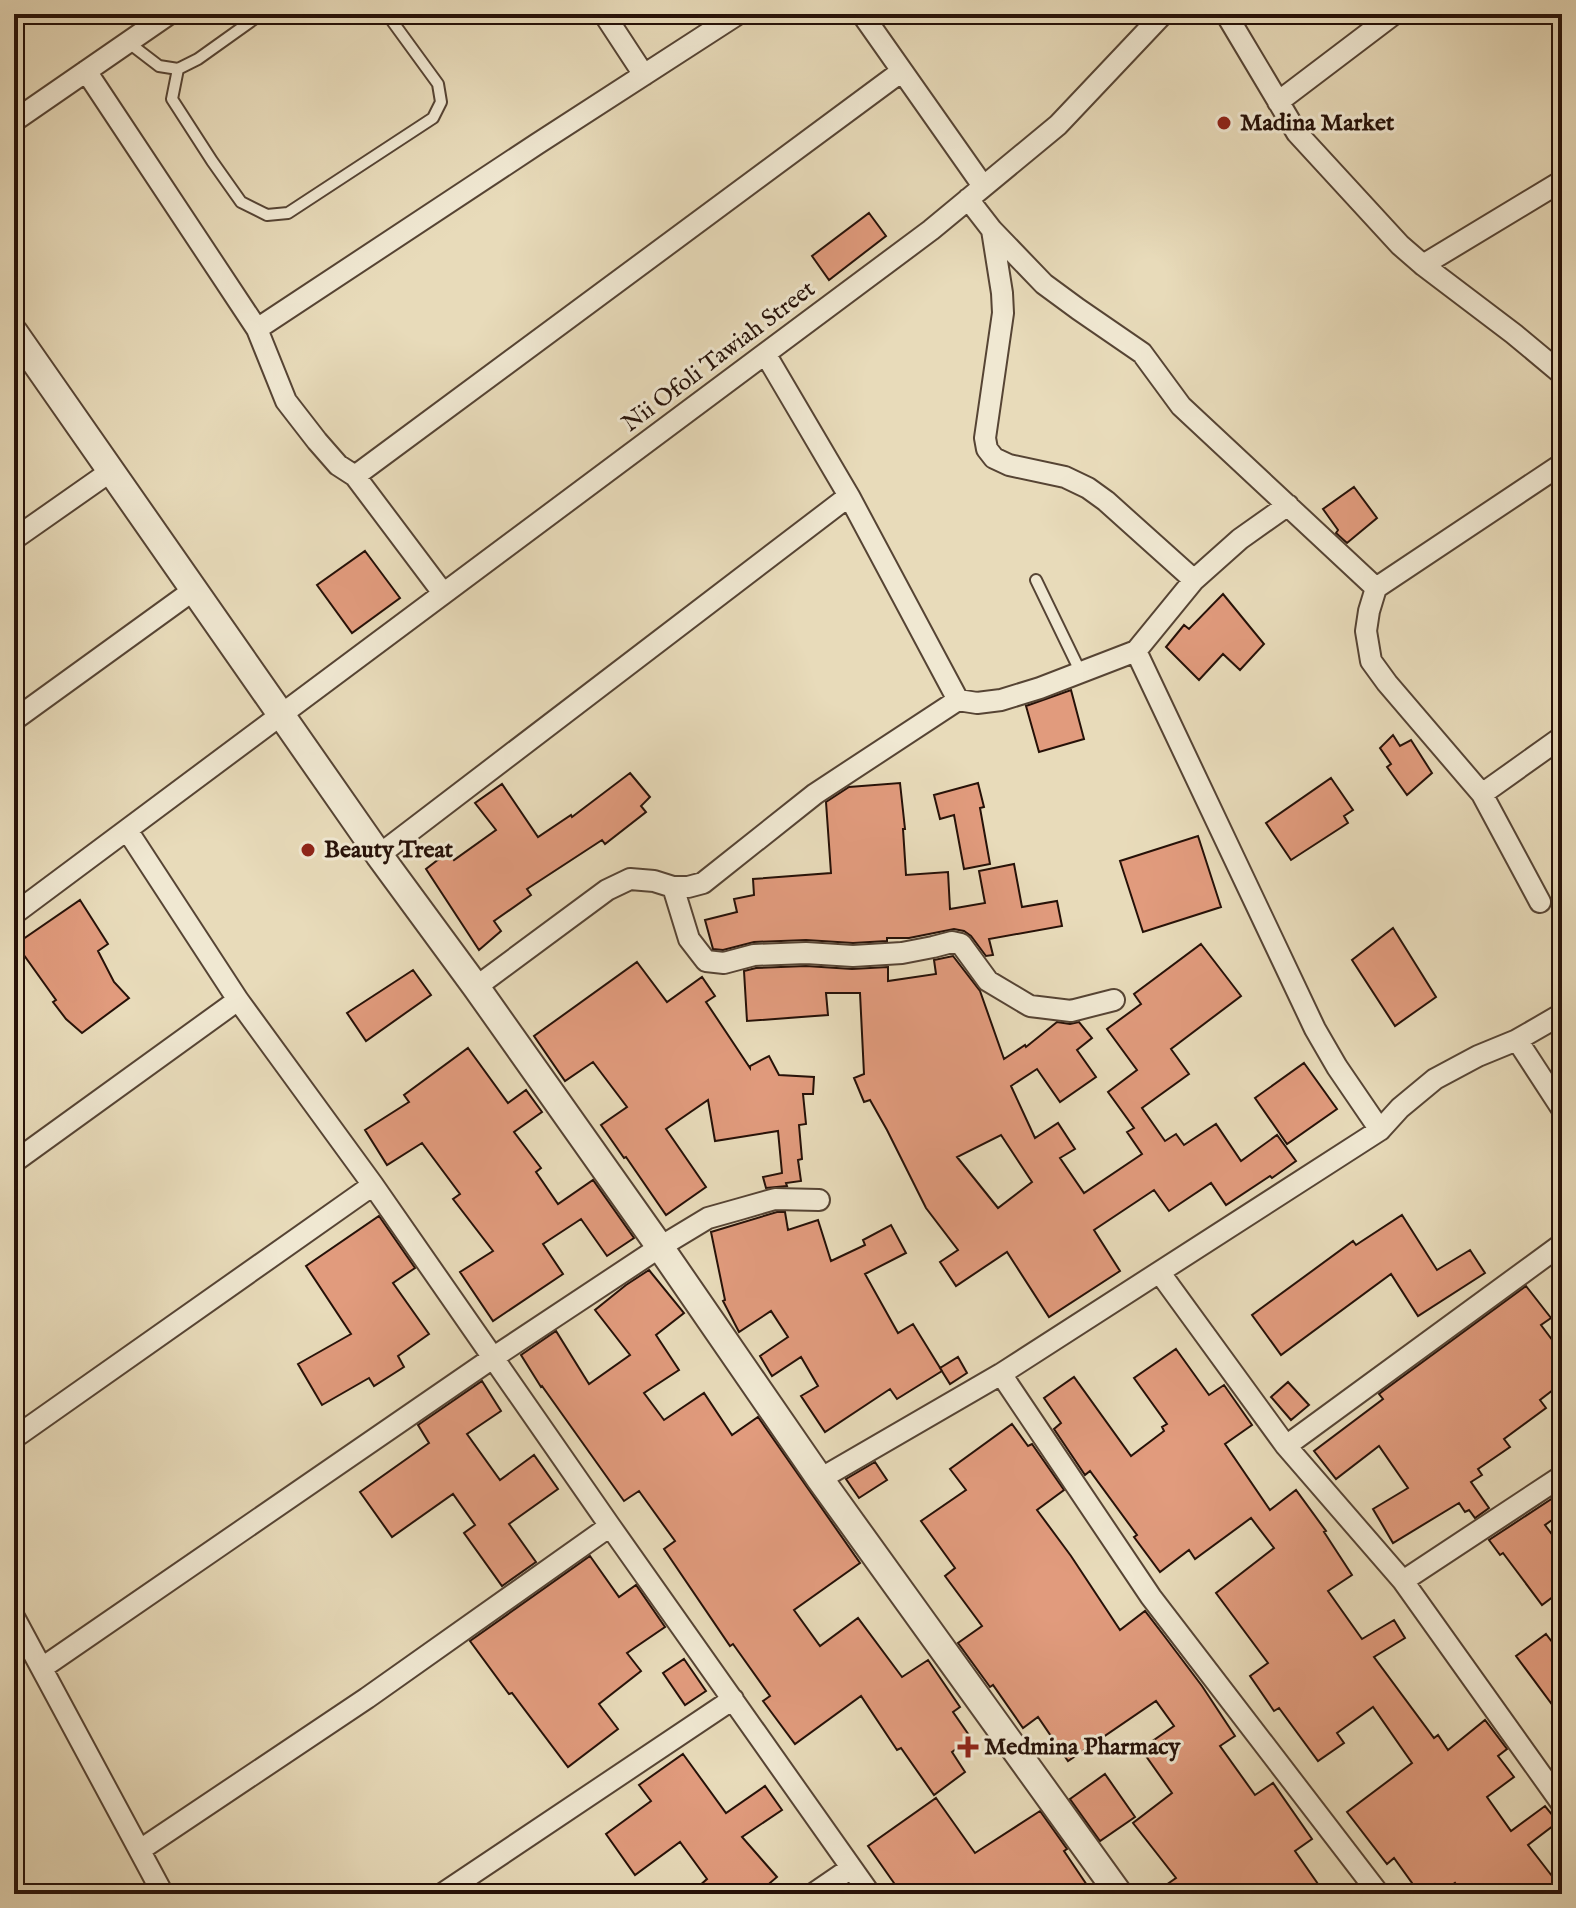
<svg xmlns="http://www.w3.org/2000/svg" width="1576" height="1908" viewBox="0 0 1576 1908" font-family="'IM FELL English',serif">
	<rect width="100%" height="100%" fill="#e8dbba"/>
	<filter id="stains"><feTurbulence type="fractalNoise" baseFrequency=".0025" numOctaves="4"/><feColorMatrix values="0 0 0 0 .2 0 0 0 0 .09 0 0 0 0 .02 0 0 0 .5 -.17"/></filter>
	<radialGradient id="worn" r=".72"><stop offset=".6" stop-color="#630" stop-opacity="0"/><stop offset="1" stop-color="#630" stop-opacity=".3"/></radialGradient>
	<!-- building -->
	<path fill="#e19b7d" stroke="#261108" stroke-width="2" fill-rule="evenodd" d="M 869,213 L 886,236 L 829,280 L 812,256 Z
		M 1354,487 L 1377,518 L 1347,543 L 1336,533 L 1338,530 L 1323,509 Z
		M 365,551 L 400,598 L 352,633 L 317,585 Z
		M 1223,594 L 1264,644 L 1240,670 L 1223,654 L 1199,680 L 1166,647 L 1184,625 L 1189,629 Z
		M 1071,690 L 1084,739 L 1039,752 L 1026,706 Z
		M 1393,735 L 1400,746 L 1411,740 L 1432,773 L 1407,795 L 1387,767 L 1391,764 L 1380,748 Z
		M 630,773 L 650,797 L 641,806 L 646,812 L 605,844 L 602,840 L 527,889 L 531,895 L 494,921 L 501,931 L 479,950 L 426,869 L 448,852 L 454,860 L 496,830 L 475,803 L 502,784 L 538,837 L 571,815 L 572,817 Z
		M 1331,778 L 1353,810 L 1344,816 L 1348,823 L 1291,860 L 1266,823 Z
		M 900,783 L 905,829 L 903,829 L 906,875 L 948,872 L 950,909 L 985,903 L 979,871 L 1014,864 L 1022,907 L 1057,901 L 1062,926 L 989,939 L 993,955 L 986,956 L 971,936 L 964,931 L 954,929 L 909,938 L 887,938 L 887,941 L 853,943 L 806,940 L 754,942 L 723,950 L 713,949 L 705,920 L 737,912 L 734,899 L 754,895 L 753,879 L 831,873 L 826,802 L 849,787 Z
		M 978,783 L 984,807 L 980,808 L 990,864 L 964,869 L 954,815 L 940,819 L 934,795 Z
		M 1198,836 L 1221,907 L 1143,932 L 1120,861 Z
		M 80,900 L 108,944 L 98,951 L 114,982 L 129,998 L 82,1033 L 66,1019 L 53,1002 L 56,1000 L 16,944 Z
		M 1393,928 L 1436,997 L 1395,1026 L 1352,960 Z
		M 1201,944 L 1241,996 L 1171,1049 L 1189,1074 L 1142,1108 L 1165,1141 L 1176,1134 L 1184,1145 L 1216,1124 L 1241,1161 L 1277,1135 L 1296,1161 L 1272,1178 L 1270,1176 L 1226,1205 L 1211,1183 L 1169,1211 L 1154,1190 L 1094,1230 L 1120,1271 L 1049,1317 L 1007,1252 L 956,1286 L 940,1262 L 958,1250 L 926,1208 L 887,1130 L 870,1100 L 864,1102 L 854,1078 L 864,1074 L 860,993 L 826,993 L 828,1015 L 747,1021 L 744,971 L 756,968 L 806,966 L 852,969 L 888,967 L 888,981 L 936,974 L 934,960 L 953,956 L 980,991 L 1004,1059 L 1025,1045 L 1026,1047 L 1057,1022 L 1070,1024 L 1079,1022 L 1092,1038 L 1077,1050 L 1096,1077 L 1060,1102 L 1037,1069 L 1011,1086 L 1035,1138 L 1058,1123 L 1075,1149 L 1060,1158 L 1084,1193 L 1142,1154 L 1127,1132 L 1134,1128 L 1108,1092 L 1137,1070 L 1107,1029 L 1141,1004 L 1134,994 ZM 1001,1135 L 1032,1182 L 998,1208 L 957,1157 Z
		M 637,962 L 667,1002 L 702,977 L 715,996 L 706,1002 L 750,1068 L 750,1066 L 769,1056 L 779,1075 L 814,1077 L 813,1094 L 803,1094 L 806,1124 L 799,1125 L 802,1159 L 798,1160 L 801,1181 L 786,1183 L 787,1186 L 766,1188 L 763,1177 L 782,1173 L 778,1131 L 715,1141 L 708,1100 L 666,1129 L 706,1187 L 666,1215 L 626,1157 L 624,1158 L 601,1125 L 627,1107 L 593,1062 L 565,1081 L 534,1036 Z
		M 413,970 L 431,995 L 366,1041 L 347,1013 Z
		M 468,1048 L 508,1103 L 526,1090 L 542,1112 L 514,1132 L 541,1168 L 536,1172 L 558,1204 L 593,1180 L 634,1238 L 607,1256 L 581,1219 L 543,1244 L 563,1274 L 493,1321 L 460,1272 L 493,1251 L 453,1199 L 460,1194 L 422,1143 L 387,1165 L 365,1130 L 409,1102 L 404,1095 Z
		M 1304,1063 L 1337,1109 L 1287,1144 L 1255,1098 Z
		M 777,1212 L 785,1212 L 788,1230 L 818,1220 L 831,1261 L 865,1245 L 863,1240 L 891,1225 L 906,1253 L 865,1274 L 898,1333 L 913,1324 L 942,1371 L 897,1399 L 890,1389 L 825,1432 L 801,1396 L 818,1386 L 801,1357 L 772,1376 L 760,1356 L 788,1337 L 771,1311 L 739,1332 L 723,1301 L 725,1300 L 711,1232 Z
		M 1402,1215 L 1437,1270 L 1470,1250 L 1485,1273 L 1418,1316 L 1391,1274 L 1281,1355 L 1252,1315 L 1353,1241 L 1356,1245 Z
		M 379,1216 L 415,1268 L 393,1283 L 429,1334 L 398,1356 L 404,1367 L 374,1386 L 369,1378 L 322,1405 L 298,1364 L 351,1334 L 306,1266 Z
		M 649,1270 L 684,1313 L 656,1335 L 679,1370 L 644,1393 L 664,1420 L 704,1393 L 732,1435 L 758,1417 L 860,1563 L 794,1610 L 820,1646 L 858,1618 L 902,1677 L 928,1660 L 960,1707 L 953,1712 L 971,1738 L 952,1752 L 965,1772 L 934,1795 L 901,1748 L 897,1750 L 861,1696 L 795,1744 L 763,1701 L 770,1696 L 733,1644 L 730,1646 L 664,1549 L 675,1541 L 639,1491 L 624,1501 L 542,1386 L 541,1387 L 521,1355 L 556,1331 L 589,1384 L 630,1355 L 595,1310 L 626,1285 Z
		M 1526,1286 L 1551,1318 L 1541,1325 L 1562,1353 L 1562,1383 L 1540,1400 L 1546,1408 L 1504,1439 L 1510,1447 L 1478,1469 L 1482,1475 L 1471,1482 L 1489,1508 L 1475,1518 L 1469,1510 L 1465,1512 L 1459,1503 L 1393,1543 L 1373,1509 L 1408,1488 L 1379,1446 L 1336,1479 L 1314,1451 L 1383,1399 L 1379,1394 Z
		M 1176,1349 L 1209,1395 L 1224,1385 L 1252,1425 L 1225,1444 L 1270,1510 L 1296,1490 L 1326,1531 L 1324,1532 L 1352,1575 L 1328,1591 L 1362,1639 L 1394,1620 L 1405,1638 L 1374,1657 L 1434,1738 L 1438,1735 L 1448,1750 L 1485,1720 L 1507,1749 L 1498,1756 L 1514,1777 L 1487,1797 L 1511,1831 L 1545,1806 L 1558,1822 L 1528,1845 L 1562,1889 L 1562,1894 L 1463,1894 L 1455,1883 L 1439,1894 L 1420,1894 L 1394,1858 L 1387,1864 L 1347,1812 L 1412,1763 L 1373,1707 L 1337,1733 L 1344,1743 L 1318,1761 L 1279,1708 L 1274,1711 L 1250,1676 L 1268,1663 L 1216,1593 L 1274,1548 L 1251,1518 L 1195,1559 L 1189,1550 L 1160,1572 L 1134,1537 L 1137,1535 L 1090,1471 L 1085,1475 L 1054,1429 L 1061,1423 L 1044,1398 L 1074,1377 L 1131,1456 L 1164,1431 L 1162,1427 L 1167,1424 L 1134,1378 Z
		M 958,1357 L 967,1373 L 950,1384 L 940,1368 Z
		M 482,1381 L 501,1411 L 467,1434 L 500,1480 L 534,1455 L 558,1489 L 509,1524 L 536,1562 L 502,1586 L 464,1533 L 475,1525 L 453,1494 L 392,1537 L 360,1492 L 429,1443 L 418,1425 Z
		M 1288,1382 L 1309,1405 L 1291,1420 L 1271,1397 Z
		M 1012,1424 L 1028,1446 L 1032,1444 L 1064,1490 L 1037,1510 L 1071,1556 L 1120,1630 L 1145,1611 L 1165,1637 L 1202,1686 L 1235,1736 L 1220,1746 L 1255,1795 L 1273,1783 L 1312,1839 L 1295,1851 L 1325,1894 L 1153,1894 L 1176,1878 L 1133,1823 L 1172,1793 L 1141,1749 L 1174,1726 L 1156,1701 L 1068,1761 L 1038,1717 L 1023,1728 L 993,1685 L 990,1687 L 958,1643 L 982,1626 L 945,1576 L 955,1568 L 921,1521 L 966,1490 L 950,1469 Z
		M 875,1462 L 887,1480 L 859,1498 L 846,1479 Z
		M 1562,1492 L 1562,1513 L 1545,1525 L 1562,1548 L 1562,1590 L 1542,1605 L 1503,1553 L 1500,1555 L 1489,1540 Z
		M 590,1556 L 619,1597 L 636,1585 L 665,1627 L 627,1653 L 641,1671 L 599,1704 L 618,1729 L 568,1767 L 512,1693 L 509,1694 L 470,1641 Z
		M 1546,1634 L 1562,1655 L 1562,1718 L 1516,1656 Z
		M 684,1659 L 706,1691 L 685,1705 L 663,1673 Z
		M 683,1754 L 726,1813 L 765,1786 L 782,1810 L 742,1837 L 777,1877 L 757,1894 L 690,1894 L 707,1879 L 680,1842 L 635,1875 L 606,1834 L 651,1801 L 639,1785 Z
		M 1105,1774 L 1135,1817 L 1100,1841 L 1070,1799 Z
		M 936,1798 L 975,1853 L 1040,1811 L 1067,1849 L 1064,1851 L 1093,1894 L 917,1894 L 912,1886 L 901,1893 L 868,1846 Z"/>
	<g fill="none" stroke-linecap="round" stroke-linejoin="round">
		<!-- service casing -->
		<g stroke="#564434" stroke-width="14">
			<path id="service" d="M 129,43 L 159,66 L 178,69 L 198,59 L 261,14
				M 178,69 L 172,99 L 212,161 L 241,202 L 267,215 L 288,213 L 433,118 L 441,102 L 438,84 L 387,14
				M 1036,580 L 1081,673"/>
		</g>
		<!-- minor casing -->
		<g stroke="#564434" stroke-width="24">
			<path id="minor" d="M 604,14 L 644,75
				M 862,14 L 983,186
				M 1226,14 L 1297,133 L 1400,245 L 1423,265 L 1514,334 L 1562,374
				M 86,71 L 257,329 L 286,401 L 317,441 L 338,465 L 355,476 L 443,593
				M 1278,102 L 1394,14
				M 14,121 L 169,14
				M 968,199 L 992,230 L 1044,284 L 1078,309 L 1142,353 L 1181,406 L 1376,588
				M 992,230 L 1002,293 L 1003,313 L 985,438 L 987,449 L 994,458 L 1009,465 L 1065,477 L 1088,488 L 1106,501 L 1194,580
				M 1423,265 L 1562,181
				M 257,329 L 537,144 L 738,14
				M 766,355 L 849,496 L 958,700
				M 355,476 L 902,71
				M 14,539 L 111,471
				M 1136,651 L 1315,1029 L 1337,1067 L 1380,1130
				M 14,720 L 195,589
				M 1482,794 L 1562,737
				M 127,830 L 238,1000 L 373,1185 L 610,1526 L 870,1894
				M 379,855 L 849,496
				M 673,887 L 689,939 L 706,961 L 724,963 L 754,955 L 806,953 L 853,956 L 902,953 L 933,947 L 952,942 L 961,944 L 988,981 L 1030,1006 L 1071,1011 L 1114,1000
				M 1540,902 L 1482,794 L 1387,683 L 1371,661 L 1366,631 L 1369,611 L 1376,588 L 1562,464
				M 14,914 L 931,230 L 1058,125 L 1163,14
				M 476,987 L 607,890 L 630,879 L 654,881 L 673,887 L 688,887 L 703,883 L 815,794 L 958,700 L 977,703 L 1001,700 L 1040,688 L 1136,651 L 1194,580 L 1240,539 L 1288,505
				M 1517,1040 L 1562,1109
				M 14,1162 L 238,1000
				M 1160,1273 L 1286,1446 L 1403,1581 L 1562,1804
				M 1001,1374 L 1151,1597 L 1379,1894
				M 14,1438 L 373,1185
				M 1286,1446 L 1562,1244
				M 820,1479 L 1001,1374 L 1380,1130 L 1400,1108 L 1435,1079 L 1478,1056 L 1517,1040 L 1562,1014
				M 1403,1581 L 1562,1476
				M 14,1617 L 163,1894
				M 42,1668 L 494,1357 L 660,1247 L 708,1218 L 740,1209 L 775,1199 L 819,1200
				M 140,1850 L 367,1698 L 610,1526
				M 442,1894 L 733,1699
				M 813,1894 L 851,1868"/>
		</g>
		<!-- tertiary casing -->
		<g stroke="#564434" stroke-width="30">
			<path id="tertiary" d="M 14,332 L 379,855 L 476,987 L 660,1247 L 820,1479 L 1119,1894"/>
		</g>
		<!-- service -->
		<use href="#service" stroke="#f0e8d2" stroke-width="10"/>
		<!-- minor -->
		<use href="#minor" stroke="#f0e8d2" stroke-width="20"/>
		<!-- tertiary -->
		<use href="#tertiary" stroke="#f0e8d2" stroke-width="26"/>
	</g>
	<!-- markers -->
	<g fill="#8f2418" stroke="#f0e8d2" stroke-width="3">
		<circle cx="1224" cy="123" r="8"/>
		<circle cx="308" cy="850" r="8"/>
		<path d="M964 1735h8v8h8v8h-8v8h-8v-8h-8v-8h8z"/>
	</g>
	<g text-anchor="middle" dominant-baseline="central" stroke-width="6" stroke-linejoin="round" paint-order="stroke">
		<!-- poi labels -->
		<g font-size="24" font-weight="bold" fill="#261108" stroke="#f0e8d2" text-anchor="start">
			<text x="1240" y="123">Madina Market</text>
			<text x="324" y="850">Beauty Treat</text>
			<text x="984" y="1747">Medmina Pharmacy</text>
		</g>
		<!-- street labels -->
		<g font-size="24" fill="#261108" stroke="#f0e8d2">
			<text transform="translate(719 357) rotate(-37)">Nii Ofoli Tawiah Street</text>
		</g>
	</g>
	<!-- margin -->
	<rect width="1576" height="1908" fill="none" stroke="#e8dbba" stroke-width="48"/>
	<rect x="16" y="16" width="1544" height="1876" fill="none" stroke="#261108" stroke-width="4"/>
	<rect x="24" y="24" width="1528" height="1860" fill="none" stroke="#261108" stroke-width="2"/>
	<rect width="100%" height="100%" filter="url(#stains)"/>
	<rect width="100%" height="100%" fill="url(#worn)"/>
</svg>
